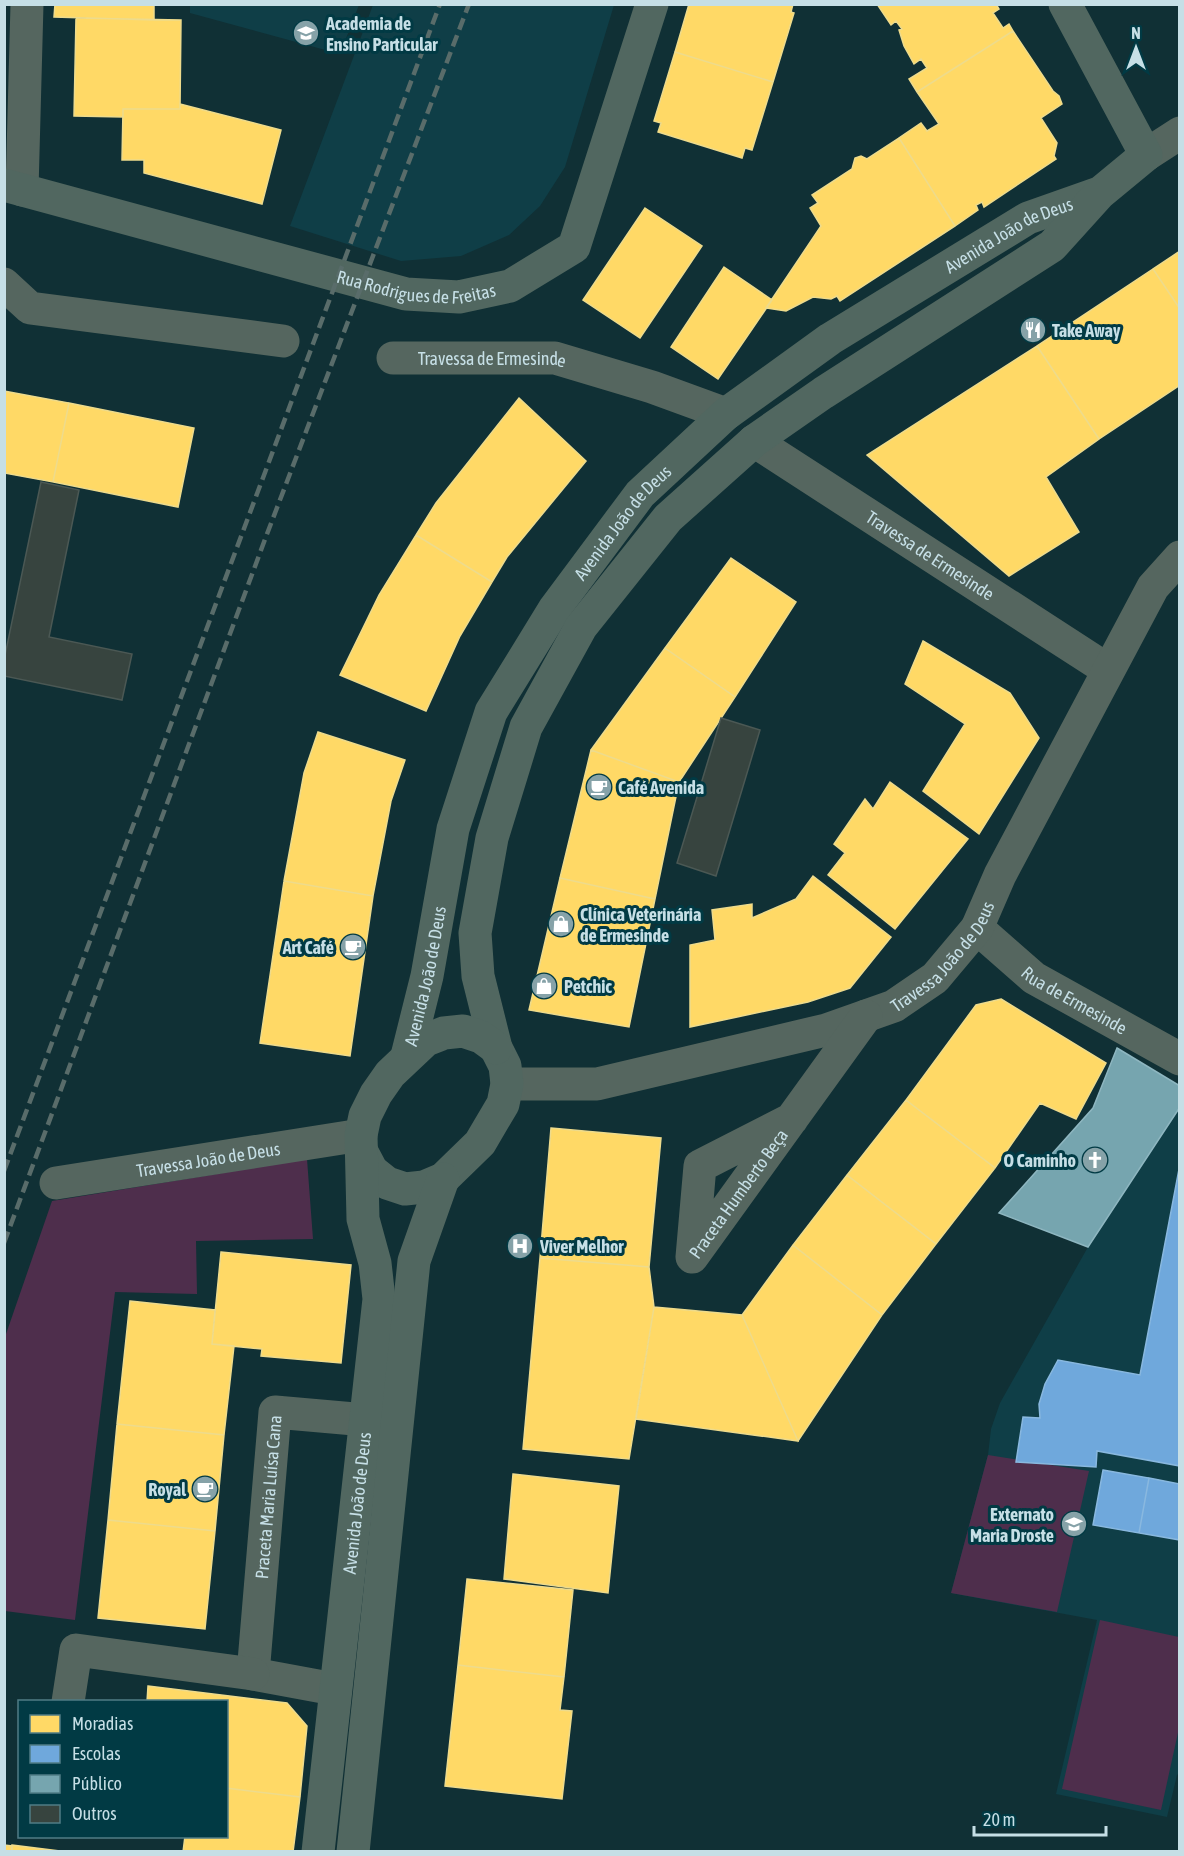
<svg xmlns="http://www.w3.org/2000/svg" width="1184" height="1856" viewBox="0 0 1184 1856" font-family="'Asap Condensed',sans-serif">
	<rect width="100%" height="100%" fill="#103035"/>
	<!-- built -->
	<path fill="#0f3e47" d="M 190,5 L 190,4 L 359,5 L 340,54 L 190,13 Z
		M 373,5 L 614,5 L 565,167 L 540,206 L 509,235 L 461,256 L 401,261 L 290,226 Z
		M 1179,1107 L 1180,1772 L 1177,1775 L 1167,1817 L 1056,1794 L 1097,1620 L 951,1593 L 988,1455 L 991,1429 L 1000,1403 L 1088,1247 Z"/>
	<!-- green -->
	<path fill="#4e2e4c" d="M 307,1159 L 313,1239 L 196,1241 L 197,1294 L 115,1292 L 75,1620 L 5,1611 L 5,1337 L 52,1201 Z
		M 988,1455 L 1089,1471 L 1057,1612 L 951,1593 Z
		M 1100,1620 L 1179,1637 L 1179,1728 L 1161,1810 L 1062,1789 Z"/>
	<!-- homes -->
	<path fill="#ffd966" stroke="#eedb8c" stroke-width="1.5" d="M 55,4 L 154,4 L 154,20 L 54,17 Z
		M 689,4 L 793,4 L 791,12 L 794,13 L 773,82 L 675,52 Z
		M 877,4 L 996,4 L 999,9 L 993,13 L 1003,28 L 1009,24 L 1013,31 L 917,92 L 909,79 L 927,68 L 921,59 L 914,64 L 904,46 L 899,30 L 902,29 L 896,21 L 891,25 Z
		M 76,18 L 181,20 L 180,109 L 123,109 L 123,117 L 74,116 Z
		M 1013,31 L 1053,91 L 1059,96 L 1062,104 L 1041,118 L 1057,143 L 1054,156 L 1056,159 L 984,207 L 982,202 L 976,205 L 978,210 L 955,226 L 899,138 L 921,123 L 927,131 L 939,124 L 917,92 Z
		M 675,52 L 773,82 L 752,150 L 745,148 L 742,158 L 658,132 L 661,123 L 654,121 Z
		M 180,104 L 281,130 L 262,204 L 144,173 L 144,160 L 122,160 L 123,109 L 180,109 Z
		M 899,138 L 955,226 L 840,301 L 837,296 L 831,299 L 813,297 L 786,311 L 766,308 L 821,226 L 810,208 L 818,203 L 812,195 L 852,169 L 855,158 L 861,156 L 867,159 Z
		M 645,208 L 702,246 L 640,338 L 583,300 Z
		M 1180,251 L 1180,309 L 1153,269 Z
		M 724,267 L 772,300 L 718,379 L 671,347 Z
		M 1153,269 L 1180,309 L 1180,385 L 1099,439 L 1037,346 Z
		M 1037,346 L 1099,439 L 1046,477 L 1079,532 L 1009,576 L 867,455 Z
		M 4,391 L 69,403 L 53,482 L 4,473 Z
		M 519,398 L 586,461 L 507,557 L 492,582 L 416,535 L 436,503 Z
		M 69,403 L 194,428 L 178,507 L 53,482 Z
		M 416,535 L 492,582 L 460,636 L 426,711 L 340,675 L 379,595 Z
		M 731,558 L 796,602 L 735,697 L 665,648 Z
		M 923,641 L 1010,693 L 1039,738 L 979,834 L 923,791 L 965,724 L 905,684 Z
		M 665,648 L 735,697 L 679,782 L 591,750 Z
		M 318,732 L 405,760 L 391,801 L 373,896 L 284,881 L 304,773 Z
		M 591,750 L 679,782 L 655,899 L 560,878 Z
		M 890,782 L 968,839 L 895,929 L 828,875 L 845,853 L 834,844 L 865,799 L 873,809 Z
		M 813,876 L 891,937 L 850,988 L 808,1002 L 690,1027 L 690,945 L 715,940 L 712,910 L 752,904 L 752,918 L 796,899 Z
		M 560,878 L 655,899 L 629,1027 L 529,1010 Z
		M 284,881 L 373,896 L 350,1056 L 260,1043 Z
		M 1001,999 L 1106,1063 L 1076,1119 L 1040,1103 L 995,1168 L 906,1100 L 976,1005 Z
		M 906,1100 L 995,1168 L 936,1244 L 847,1175 Z
		M 551,1128 L 661,1138 L 649,1267 L 540,1258 Z
		M 847,1175 L 936,1244 L 882,1315 L 793,1245 Z
		M 793,1245 L 882,1315 L 798,1441 L 742,1315 Z
		M 221,1252 L 351,1265 L 341,1363 L 261,1356 L 262,1349 L 212,1344 Z
		M 540,1258 L 649,1267 L 654,1307 L 629,1459 L 523,1449 Z
		M 130,1301 L 215,1310 L 212,1344 L 234,1346 L 224,1435 L 117,1424 Z
		M 654,1307 L 742,1315 L 798,1441 L 636,1419 Z
		M 117,1424 L 224,1435 L 215,1531 L 108,1520 Z
		M 513,1474 L 619,1486 L 608,1593 L 504,1579 Z
		M 108,1520 L 215,1531 L 205,1629 L 98,1618 Z
		M 467,1579 L 573,1590 L 564,1677 L 458,1665 Z
		M 458,1665 L 564,1677 L 560,1710 L 572,1711 L 562,1799 L 445,1786 Z
		M 148,1686 L 287,1703 L 307,1726 L 300,1797 L 226,1788 L 226,1702 L 147,1702 Z
		M 226,1788 L 300,1797 L 293,1852 L 183,1852 L 185,1836 L 226,1836 Z
		M 4,1845 L 12,1846 L 11,1852 L 4,1852 Z
		M 12,1845 L 68,1852 L 12,1852 Z"/>
	<!-- schools -->
	<path fill="#6fa8dc" stroke="#89b8df" stroke-width="1.5" d="M 1180,1164 L 1180,1466 L 1097,1451 L 1096,1467 L 1016,1462 L 1023,1417 L 1040,1418 L 1039,1404 L 1045,1384 L 1058,1360 L 1140,1375 Z
		M 1103,1470 L 1149,1478 L 1139,1533 L 1093,1525 Z
		M 1149,1478 L 1180,1484 L 1180,1540 L 1139,1533 Z"/>
	<!-- public -->
	<path fill="#76a5af" stroke="#8eb6c0" stroke-width="1.5" d="M 1117,1048 L 1180,1086 L 1180,1107 L 1088,1247 L 999,1213 L 1093,1108 Z"/>
	<!-- building -->
	<path fill="#37443f" stroke="#4b5854" stroke-width="1.5" d="M 41,482 L 79,490 L 49,637 L 132,654 L 122,700 L 4,676 L 4,660 Z
		M 721,718 L 760,730 L 716,876 L 677,863 Z"/>
	<g fill="none" stroke-linecap="round" stroke-linejoin="round">
		<!-- minor -->
		<g stroke="#55665f" stroke-width="33">
			<path d="M 22,190 L 27,4"/>
			<path d="M 4,284 L 30,308 L 283,341"/>
			<path id="s1" d="M 393,358 L 555,358 L 652,387 L 726,414"/>
			<path id="s2" d="M 754,441 L 1108,670"/>
			<path id="s3" d="M 977,928 L 1034,978 L 1180,1059"/>
			<path id="s4" d="M 507,1084 L 597,1084 L 826,1030 L 894,1006 L 935,978 L 977,928 L 1000,875 L 1153,587 L 1180,557"/>
			<path id="s5" d="M 792,1119 L 700,1166 L 692,1257 L 866,1016"/>
			<path id="s6" d="M 56,1183 L 361,1135"/>
			<path id="s7" d="M 334,1689 L 253,1674 L 275,1412 L 366,1420"/>
			<path d="M 68,1702 L 76,1650 L 253,1674"/>
		</g>
		<!-- tertiary -->
		<path stroke="#55665f" stroke-width="33" d="M 1146,155 L 1180,133"/>
		<!-- secondary -->
		<g stroke="#516760" stroke-width="33">
			<path id="s8" d="M 4,185 L 406,294 L 459,297 L 510,286 L 574,247 L 652,4"/>
			<path id="s9" d="M 407,1056 L 427,976 L 453,829 L 491,712 L 555,608 L 640,494 L 726,414 L 830,339 L 1028,218 L 1096,194"/>
			<path d="M 363,1154 L 372,1171 L 387,1183 L 405,1189 L 424,1187 L 443,1179 L 480,1143 L 503,1104 L 507,1084 L 505,1066 L 496,1048 L 478,976 L 475,933 L 492,838 L 526,727 L 581,627 L 668,518 L 754,441 L 823,393 L 1052,246 L 1100,193 L 1146,155 L 1065,4"/>
			<path id="s10" d="M 318,1852 L 379,1299 L 375,1263 L 363,1219 L 361,1135 L 365,1116 L 376,1094 L 390,1074 L 426,1040 L 444,1033 L 463,1031 L 481,1037 L 496,1048"/>
			<path d="M 353,1852 L 414,1261 L 443,1179"/>
		</g>
		<!-- rail -->
		<path stroke="#596c6a" stroke-width="4.5" stroke-dasharray="12 6" stroke-linecap="butt" d="M 4,1171 L 440,4
			M 4,1243 L 267,534 L 469,4"/>
	</g>
	<!-- icons -->
	<defs>
		<g id="school-disc" transform="scale(1.35)"><circle r="9.5" fill="#86a2a8" stroke="#013a44"/><path d="M0-5L7-2L0 1L-7-2ZM-4 1L0 2.5L4 1V4Q0 6-4 4Z" fill="#fff"/></g>
		<g id="restaurant-disc" transform="scale(1.35)"><circle r="9.5" fill="#86a2a8" stroke="#013a44"/><path d="M-5-6h1v4h1v-4h1v4h1v-4h1v5L-1.5 .5V6h-2V.5L-5-1ZM5-6V6H3V1.5H1.5Q1.5-4 5-6Z" fill="#fff"/></g>
		<g id="cafe-disc" transform="scale(1.35)"><circle r="9.5" fill="#86a2a8" stroke="#013a44"/><path d="M-5.5-4.5H6V0H3Q3 3.5 0 3.5H-2.5Q-5.5 3.5-5.5 0ZM3-3.2v2h1.7v-2ZM-6 4.5H4V6H-6Z" fill="#fff"/></g>
		<g id="shop-disc" transform="scale(1.35)"><circle r="9.5" fill="#86a2a8" stroke="#013a44"/><path d="M-5-2.5h2.3a2.7 3.5 0 0 1 5.4 0H5L5.5 6h-11ZM-1.5-2.5h3a1.5 2.3 0 0 0-3 0Z" fill="#fff"/></g>
		<g id="church-disc" transform="scale(1.35)"><circle r="9.5" fill="#86a2a8" stroke="#013a44"/><path d="M-1.2-6h2.4v3.5h3.3v2.4h-3.3V6h-2.4V-.1h-3.3v-2.4h3.3Z" fill="#fff"/></g>
		<g id="hospital-disc" transform="scale(1.35)"><circle r="9.5" fill="#86a2a8" stroke="#013a44"/><path d="M-5-5h3v3.5h4V-5h3V5h-3V1.5h-4V5h-3Z" fill="#fff"/></g>
	</defs>
	<g fill-rule="evenodd">
		<use href="#school-disc" x="306" y="33"/>
		<use href="#restaurant-disc" x="1033" y="330"/>
		<use href="#cafe-disc" x="599" y="787"/>
		<use href="#shop-disc" x="561" y="924"/>
		<use href="#cafe-disc" x="353" y="947"/>
		<use href="#shop-disc" x="544" y="986"/>
		<use href="#church-disc" x="1095" y="1160"/>
		<use href="#hospital-disc" x="520" y="1246"/>
		<use href="#cafe-disc" x="205" y="1489"/>
		<use href="#school-disc" x="1074" y="1524"/>
	</g>
	<g text-anchor="middle" dominant-baseline="central" stroke-width="6" stroke-linejoin="round" paint-order="stroke">
		<!-- poi labels -->
		<g font-size="18" font-weight="bold" fill="#c6dfe6" stroke="#013a44" text-anchor="start">
			<text x="326" y="23">Academia de<tspan x="326" dy="21">Ensino Particular</tspan></text>
			<text x="1052" y="330">Take Away</text>
			<text x="618" y="787">Café Avenida</text>
			<text x="580" y="914">Clínica Veterinária<tspan x="580" dy="21">de Ermesinde</tspan></text>
			<text x="334" y="947" text-anchor="end">Art Café</text>
			<text x="564" y="986">Petchic</text>
			<text x="1076" y="1160" text-anchor="end">O Caminho</text>
			<text x="540" y="1246">Viver Melhor</text>
			<text x="186" y="1489" text-anchor="end">Royal</text>
			<text x="1054" y="1514" text-anchor="end">Externato<tspan x="1054" dy="21">Maria Droste</tspan></text>
		</g>
		<!-- street labels -->
		<g font-size="18" fill="#c6dfe6" stroke="#013a44">
			<text stroke="none"><textPath href="#s9" startOffset="1072">Avenida João de Deus</textPath></text>
			<text stroke="none"><textPath href="#s8" startOffset="426">Rua Rodrigues de Freitas</textPath></text>
			<text stroke="none"><textPath href="#s1" startOffset="99">Travessa de Ermesinde</textPath></text>
			<text stroke="none"><textPath href="#s9" startOffset="586">Avenida João de Deus</textPath></text>
			<text stroke="none"><textPath href="#s2" startOffset="210">Travessa de Ermesinde</textPath></text>
			<text stroke="none"><textPath href="#s4" startOffset="468">Travessa João de Deus</textPath></text>
			<text stroke="none"><textPath href="#s9" startOffset="82">Avenida João de Deus</textPath></text>
			<text stroke="none"><textPath href="#s3" startOffset="122">Rua de Ermesinde</textPath></text>
			<text stroke="none"><textPath href="#s6" startOffset="154">Travessa João de Deus</textPath></text>
			<text stroke="none"><textPath href="#s5" startOffset="273">Praceta Humberto Beça</textPath></text>
			<text stroke="none"><textPath href="#s7" startOffset="260">Praceta Maria Luísa Cana</textPath></text>
			<text stroke="none"><textPath href="#s10" startOffset="351">Avenida João de Deus</textPath></text>
		</g>
	</g>
	<!-- border -->
	<rect width="1184" height="1856" fill="none" stroke="#c6dfe6" stroke-width="12"/>
	<!-- legend -->
	<rect x="18" y="1700" width="210" height="138" fill="#013a44" stroke="#507c85" stroke-width="1.5"/>
	<rect x="30" y="1715" width="30" height="18" fill="#ffd966" stroke="#507c85" stroke-width="1.5"/>
	<text x="72" y="1730" font-size="18" fill="#c6dfe6">Moradias</text>
	<rect x="30" y="1745" width="30" height="18" fill="#6fa8dc" stroke="#507c85" stroke-width="1.5"/>
	<text x="72" y="1760" font-size="18" fill="#c6dfe6">Escolas</text>
	<rect x="30" y="1775" width="30" height="18" fill="#76a5af" stroke="#507c85" stroke-width="1.5"/>
	<text x="72" y="1790" font-size="18" fill="#c6dfe6">Público</text>
	<rect x="30" y="1805" width="30" height="18" fill="#37443f" stroke="#507c85" stroke-width="1.5"/>
	<text x="72" y="1820" font-size="18" fill="#c6dfe6">Outros</text>
	<!-- north arrow -->
	<g transform="translate(1136 48)" stroke="#013a44" stroke-width="4.5" paint-order="stroke">
	<path d="M0-4.5L10 22L0 15L-10 22Z" fill="#c6dfe6"/>
	<text y="-9" font-size="16" font-weight="bold" text-anchor="middle" fill="#c6dfe6">N</text>
	</g>
	<!-- scale -->
	<path d="M974 1826v9h132v-9" fill="none" stroke="#c6dfe6" stroke-width="3"/>
	<text x="983" y="1826" font-size="18" fill="#c6dfe6" stroke="#013a44" stroke-width="4.5" paint-order="stroke">20 m</text>
</svg>
